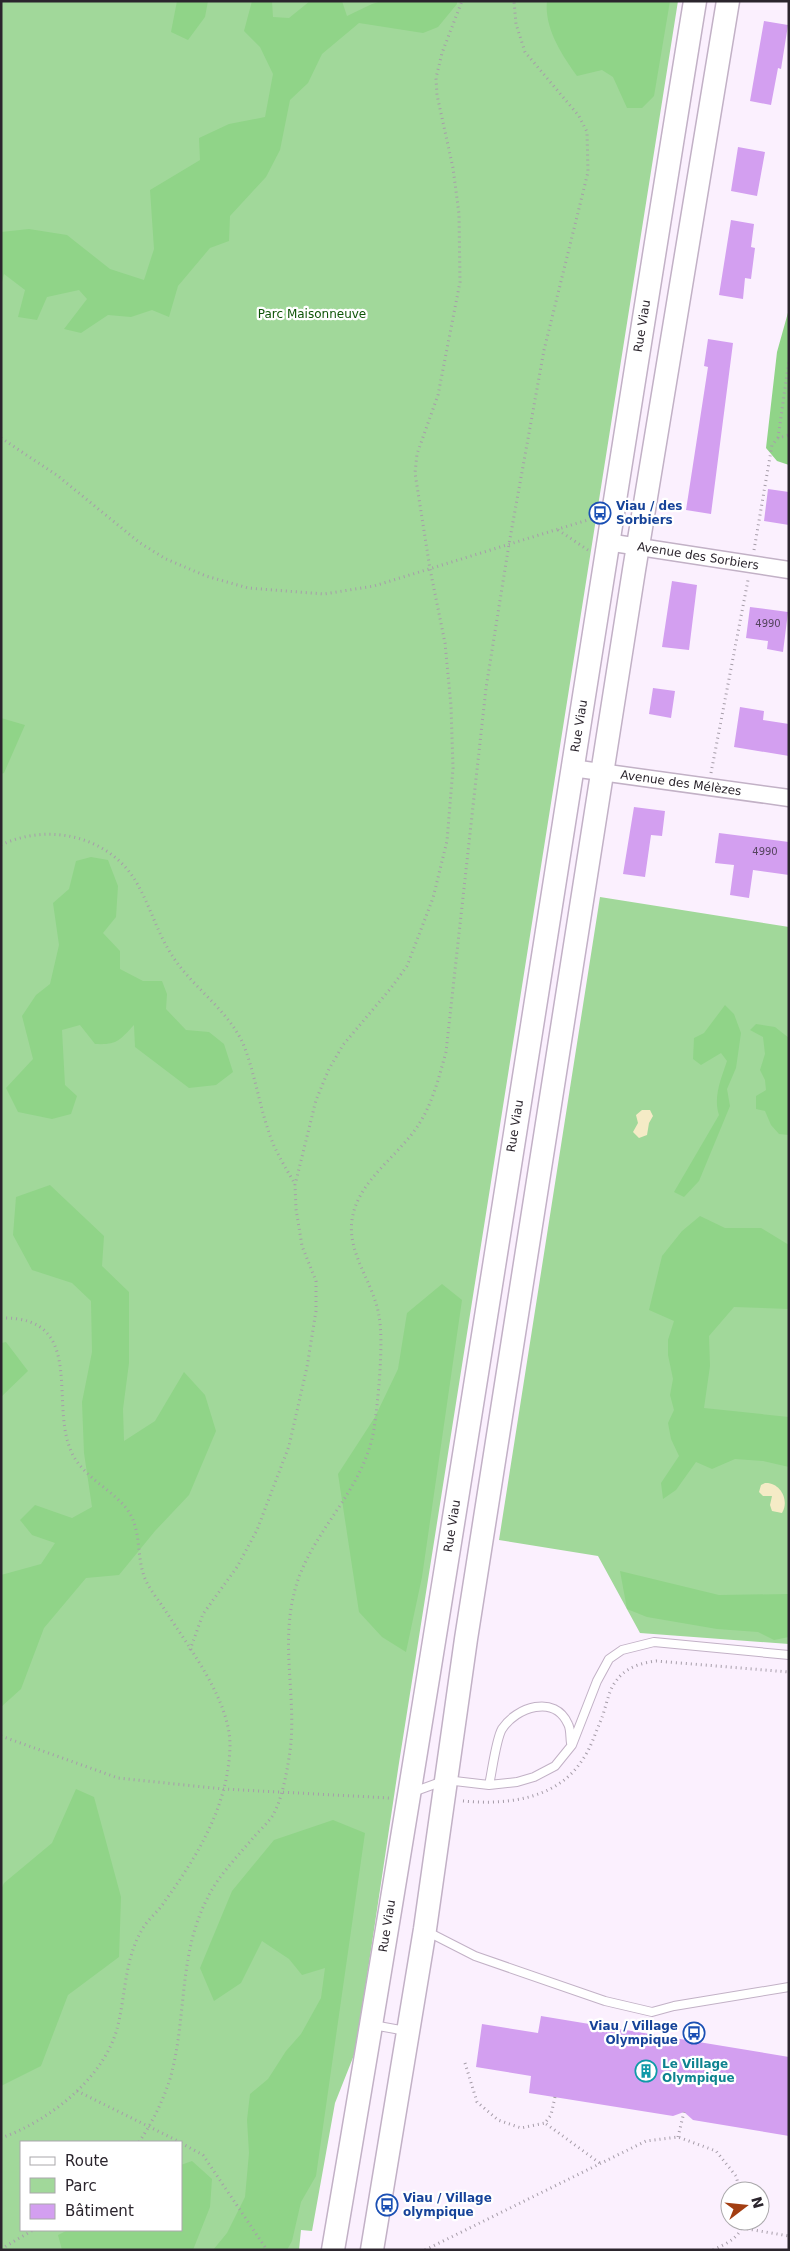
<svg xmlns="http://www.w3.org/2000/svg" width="790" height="2251" viewBox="0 0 790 2251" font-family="'DejaVu Sans',sans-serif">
	<rect width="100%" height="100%" fill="#fbf0fe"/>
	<!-- green -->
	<path fill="#a1d89a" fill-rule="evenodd" d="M 1,1 L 678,1 L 399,1763 L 356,2050 L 335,2103 L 312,2231 L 301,2230 L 299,2250 L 1,2250 ZM 21,2142 L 181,2142 L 181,2230 L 21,2230 Z
		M 600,897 L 789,927 L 789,1644 L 640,1633 L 598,1556 L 499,1540 Z"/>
	<!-- forest -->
	<path fill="#90d488" d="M 177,1 L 208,1 L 205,17 L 188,40 L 171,32 Z
		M 252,1 L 272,1 L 273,17 L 289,18 L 310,1 L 342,1 L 347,16 L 372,4 L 382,1 L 457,1 L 457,4 L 438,27 L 423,33 L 359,23 L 322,54 L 308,83 L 290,100 L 280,150 L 266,177 L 230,216 L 229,241 L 210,248 L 178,286 L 169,317 L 152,310 L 131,317 L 108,315 L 81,333 L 64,329 L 87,299 L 79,290 L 47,297 L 37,320 L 18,317 L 25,290 L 4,274 L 1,286 L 1,232 L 29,229 L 67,235 L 110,269 L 144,280 L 154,249 L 150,190 L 200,160 L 199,138 L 229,124 L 265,117 L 273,74 L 260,47 L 244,31 Z
		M 547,1 L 670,1 L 654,96 L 642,108 L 627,108 L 613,77 L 602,70 L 577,76 C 562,55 544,28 547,1 Z
		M 789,309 L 789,465 L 777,461 L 766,448 L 777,352 Z
		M 1,718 L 25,725 L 4,773 L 1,774 Z
		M 91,857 L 108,860 L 118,886 L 116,917 L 103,933 L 120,951 L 120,969 L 143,981 L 162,981 L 167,994 L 166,1009 L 186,1030 L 209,1032 L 224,1044 L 233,1072 L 216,1085 L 189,1088 L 135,1047 L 134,1025 C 119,1041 117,1045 95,1044 L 80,1025 L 62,1030 L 65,1085 L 77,1096 L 71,1114 L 52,1119 L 18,1112 L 6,1088 L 33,1059 L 22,1016 L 36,995 L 50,984 L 59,945 L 53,903 L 69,889 L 76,861 Z
		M 725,1005 L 734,1014 L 741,1033 L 736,1068 L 727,1089 L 730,1106 L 699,1181 L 684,1197 L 674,1192 L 719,1115 C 713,1097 721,1079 727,1061 L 721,1053 L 701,1065 L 693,1059 L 694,1038 L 704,1033 Z
		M 756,1024 L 775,1027 L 789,1038 L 789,1135 L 779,1134 L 771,1125 L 765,1111 L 756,1109 L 756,1096 L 766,1090 L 765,1080 L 760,1070 L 765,1054 L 763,1037 L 750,1030 Z
		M 50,1185 L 104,1236 L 102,1266 L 129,1292 L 129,1363 L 123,1409 L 124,1441 L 155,1421 L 184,1372 L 205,1395 L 216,1431 L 189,1495 L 155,1531 L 119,1575 L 86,1578 L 44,1628 L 21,1689 L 1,1707 L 1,1575 L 41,1564 L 55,1543 L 32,1535 L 20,1520 L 35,1505 L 72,1518 L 92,1507 L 84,1453 L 82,1402 L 92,1352 L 91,1301 L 72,1283 L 32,1270 L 13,1235 L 16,1197 Z
		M 700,1216 L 725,1228 L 761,1228 L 789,1245 L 789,1309 L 734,1307 L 709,1336 L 710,1366 L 704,1408 L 789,1417 L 789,1467 L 763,1461 L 735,1459 L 712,1469 L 696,1462 L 676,1490 L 663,1499 L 661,1483 L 679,1456 L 671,1439 L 668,1423 L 674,1410 L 670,1395 L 673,1379 L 668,1355 L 668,1340 L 674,1321 L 649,1310 L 662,1256 L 682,1231 Z
		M 442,1284 L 462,1300 L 422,1577 L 406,1652 L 382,1637 L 359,1612 L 338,1474 L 375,1417 L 398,1369 L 407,1313 Z
		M 6,1342 L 28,1371 L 1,1397 L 1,1343 Z
		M 620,1571 L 719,1595 L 789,1594 L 789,1637 L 774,1640 L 758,1632 L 717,1629 L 647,1617 L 627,1609 Z
		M 76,1789 L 94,1797 L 121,1897 L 119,1957 L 68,1995 L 41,2066 L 1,2086 L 1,1890 L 4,1883 L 52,1843 Z
		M 333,1820 L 365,1833 L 316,2176 L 301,2202 L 292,2241 L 287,2250 L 213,2250 L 227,2233 L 245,2197 L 249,2153 L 247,2120 L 250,2094 L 268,2079 L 286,2051 L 301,2034 L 321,1998 L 325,1968 L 302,1975 L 289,1959 L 262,1941 L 241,1983 L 214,2001 L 200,1968 L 232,1891 L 274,1840 Z
		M 192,2161 L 212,2179 L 210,2207 L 193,2250 L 62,2250 L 58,2235 L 68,2230 L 181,2230 L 181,2165 Z"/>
	<!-- sand -->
	<path fill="#f5ebc6" d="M 642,1110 L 650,1110 L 653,1116 L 649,1123 L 647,1135 L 639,1138 L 633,1132 L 638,1123 L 636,1115 Z
		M 765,1483 C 780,1482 790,1500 782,1513 L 772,1511 L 770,1505 L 772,1496 L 763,1496 L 759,1492 L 761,1485 Z"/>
	<!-- building -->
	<path fill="#d39ff0" d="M 764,21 L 788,25 L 781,69 L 778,68 L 771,105 L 750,101 Z
		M 738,147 L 765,152 L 757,196 L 731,191 Z
		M 731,220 L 754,224 L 751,247 L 755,248 L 751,279 L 745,278 L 743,299 L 719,295 Z
		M 708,339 L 733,343 L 711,514 L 686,510 L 708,367 L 704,366 Z
		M 768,489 L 789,492 L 789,525 L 764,521 Z
		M 672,581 L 697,585 L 689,650 L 662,647 Z
		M 750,607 L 788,612 L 783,652 L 767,649 L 768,641 L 746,638 Z
		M 653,688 L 675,691 L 671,718 L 649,714 Z
		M 740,707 L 764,711 L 763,720 L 789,724 L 789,756 L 734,747 Z
		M 634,807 L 665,811 L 662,836 L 651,835 L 645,877 L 623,874 Z
		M 719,833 L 789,842 L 789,875 L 753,870 L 749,898 L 730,895 L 734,865 L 715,863 Z
		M 541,2016 L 789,2057 L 789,2136 L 693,2120 L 684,2112 L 673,2116 L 529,2093 L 531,2076 L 476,2067 L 482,2024 L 538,2033 Z"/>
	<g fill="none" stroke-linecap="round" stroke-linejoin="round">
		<!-- service casing -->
		<g stroke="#c2b1c6" stroke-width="10">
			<path id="service" d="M 489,1785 C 492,1772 496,1739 502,1729 C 516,1707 555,1694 568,1724 C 571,1729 570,1738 571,1743
				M 413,1792 L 446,1780 L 489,1785 L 517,1782 L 534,1777 L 555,1766 L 572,1745 L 597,1681 L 609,1659 L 622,1650 L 654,1642 L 789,1655
				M 428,1932 L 475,1956 L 605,2001 L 652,2012 L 674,2006 L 789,1987
				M 373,2025 L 406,2031"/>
		</g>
		<!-- minor casing -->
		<g stroke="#c2b1c6" stroke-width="19">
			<path id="minor" d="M 607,542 L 789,570
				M 572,768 L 789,798"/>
		</g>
		<!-- secondary casing -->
		<g stroke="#c2b1c6" stroke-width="25">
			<path id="secondary" d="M 333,2250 C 461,1502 573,750 695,1
				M 372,2250 L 425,1929 L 466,1639 L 634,570 L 728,1"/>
		</g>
		<!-- path -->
		<path stroke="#a69da9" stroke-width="3" stroke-dasharray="1 4" stroke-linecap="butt" d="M 1,438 L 58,476 L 140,543 L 166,559 L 206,576 L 248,588 L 324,594 L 374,586 L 594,518
			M 778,438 L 789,360
			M 558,530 L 588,550
			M 754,550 L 772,445 L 778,438 L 789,435
			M 711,773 L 748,580
			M 1,845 C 47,823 107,835 135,880 C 152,908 157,936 178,964 C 198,991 231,1014 244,1046 C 256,1077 260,1110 272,1141 C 278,1156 287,1170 295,1184
			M 1,1318 C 90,1316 46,1408 74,1457 C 87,1479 112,1490 127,1509 C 142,1530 136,1553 144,1576 C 148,1588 158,1599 165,1610 C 189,1648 231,1701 230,1747 C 228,1806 198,1855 165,1901 C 159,1911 149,1918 143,1928 C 124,1959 126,1995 117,2029 C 103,2079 49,2121 1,2138
			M 190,1650 L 203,1614 L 237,1567 L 257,1530 L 289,1446 L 307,1367 L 316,1311 L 316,1281 L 302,1246 L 296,1209 L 295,1185 L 316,1100 L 329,1069 L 343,1045 L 391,988 L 407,966 L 433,898 L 447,841 L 453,768 L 451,706 L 445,643 L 430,569 L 415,473 L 417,454 L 438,395 L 460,282 L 459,214 L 453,168 L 437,95 L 436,78 L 442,53 L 462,1
			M 1,1736 L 118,1778 L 223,1789 L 390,1798
			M 463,1801 C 505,1805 555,1800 581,1762 C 590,1750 595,1734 601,1720 C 606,1708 608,1691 616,1681 C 626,1667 641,1663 656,1661 L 789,1672
			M 465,2063 L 477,2102 L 498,2120 L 521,2128 L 545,2123
			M 77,2091 L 180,2142
			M 555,2097 L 551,2115 L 545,2123 L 601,2164
			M 678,2137 L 684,2112
			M 139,2142 C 152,2123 163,2101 170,2079 C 187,2020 178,1955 207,1899 C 218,1876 237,1857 253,1838 C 259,1831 268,1823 273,1815 C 282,1799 286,1776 289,1758 C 298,1705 281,1652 293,1598 C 306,1534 363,1495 374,1429 C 378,1402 384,1342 379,1316 C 374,1283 347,1254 352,1220 C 357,1181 399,1156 419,1124 C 433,1102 439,1077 446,1052 L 486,688 L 509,544 L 544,350 L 588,172 L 587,132 L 579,116 L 525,52 L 516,24 L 514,1
			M 181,2143 L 203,2155 L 267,2250
			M 742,2228 L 789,2236
			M 1,2249 L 33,2230
			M 425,2250 L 646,2141 L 678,2137 L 716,2151 L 736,2176 L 740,2191
			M 713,2250 C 727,2243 741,2238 743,2221"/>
		<!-- service -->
		<use href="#service" stroke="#fff" stroke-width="8"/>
		<!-- minor -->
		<use href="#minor" stroke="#fff" stroke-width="16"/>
		<!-- secondary -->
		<use href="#secondary" stroke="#fff" stroke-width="22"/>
	</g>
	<!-- icons -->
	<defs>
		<g id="bus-ring" transform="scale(1.125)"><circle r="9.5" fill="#fff" stroke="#1a4fb4" stroke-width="1.5"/><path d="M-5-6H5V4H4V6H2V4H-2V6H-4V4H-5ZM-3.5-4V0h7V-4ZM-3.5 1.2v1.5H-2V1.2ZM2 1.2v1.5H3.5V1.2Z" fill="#1a4fb4"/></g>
		<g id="building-ring" transform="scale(1.125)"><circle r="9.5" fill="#fff" stroke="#0f9aa8" stroke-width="1.5"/><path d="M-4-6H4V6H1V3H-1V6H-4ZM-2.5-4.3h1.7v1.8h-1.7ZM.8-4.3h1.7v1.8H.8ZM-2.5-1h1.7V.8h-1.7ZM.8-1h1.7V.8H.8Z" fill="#0f9aa8"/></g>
	</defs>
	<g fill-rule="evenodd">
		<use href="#bus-ring" x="600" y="513"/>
		<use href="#bus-ring" x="694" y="2033"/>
		<use href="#building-ring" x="646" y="2071"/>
		<use href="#bus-ring" x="387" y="2205"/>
	</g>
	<g text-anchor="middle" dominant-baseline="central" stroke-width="4.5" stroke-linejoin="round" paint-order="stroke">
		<!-- number labels -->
		<g font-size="10" fill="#55445e">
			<text x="768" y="623">4990</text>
			<text x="765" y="851">4990</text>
		</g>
		<!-- park labels -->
		<g font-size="12" fill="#0f5508" stroke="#fff">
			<text x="312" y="314">Parc Maisonneuve</text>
		</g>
		<!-- street labels -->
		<g font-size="12" fill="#2b252d" stroke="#fff">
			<text transform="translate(642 326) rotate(-81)">Rue Viau</text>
			<text transform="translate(698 556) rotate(9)">Avenue des Sorbiers</text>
			<text transform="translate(579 726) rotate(-81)">Rue Viau</text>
			<text transform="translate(681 783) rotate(8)">Avenue des Mélèzes</text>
			<text transform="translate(515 1126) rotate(-81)">Rue Viau</text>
			<text transform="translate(452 1526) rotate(-81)">Rue Viau</text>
			<text transform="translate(387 1926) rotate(-81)">Rue Viau</text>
		</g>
		<!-- transit labels -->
		<g font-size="12" font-weight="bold" fill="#164399" stroke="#fff" text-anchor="start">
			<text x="616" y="506">Viau / des<tspan x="616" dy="14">Sorbiers</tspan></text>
			<text x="678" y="2026" text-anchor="end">Viau / Village<tspan x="678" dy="14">Olympique</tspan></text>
			<text x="403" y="2198">Viau / Village<tspan x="403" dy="14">olympique</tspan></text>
		</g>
		<!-- culture labels -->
		<g font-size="12" font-weight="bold" fill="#0d838f" stroke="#fff" text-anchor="start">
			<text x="662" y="2064">Le Village<tspan x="662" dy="14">Olympique</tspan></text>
		</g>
	</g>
	<!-- border -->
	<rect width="790" height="2251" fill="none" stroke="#2b252d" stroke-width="5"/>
	<!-- legend -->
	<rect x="20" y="2141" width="162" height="90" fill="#ffffff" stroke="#aaa8ab"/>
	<rect x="30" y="2157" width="25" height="8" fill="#ffffff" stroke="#aaa8ab"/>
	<text x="65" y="2166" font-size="15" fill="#2b252d">Route</text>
	<rect x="30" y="2178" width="25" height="15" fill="#a1d89a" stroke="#aaa8ab"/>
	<text x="65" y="2191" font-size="15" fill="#2b252d">Parc</text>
	<rect x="30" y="2204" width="25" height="15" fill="#d39ff0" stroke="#aaa8ab"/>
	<text x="65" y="2216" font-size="15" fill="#2b252d">Bâtiment</text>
	<!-- north arrow -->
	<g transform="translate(745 2206) rotate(74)"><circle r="24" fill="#ffffff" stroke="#aaa8ab"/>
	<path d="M0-4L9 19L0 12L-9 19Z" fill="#a33e12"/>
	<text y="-8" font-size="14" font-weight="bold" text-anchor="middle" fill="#2b252d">N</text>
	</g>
</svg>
